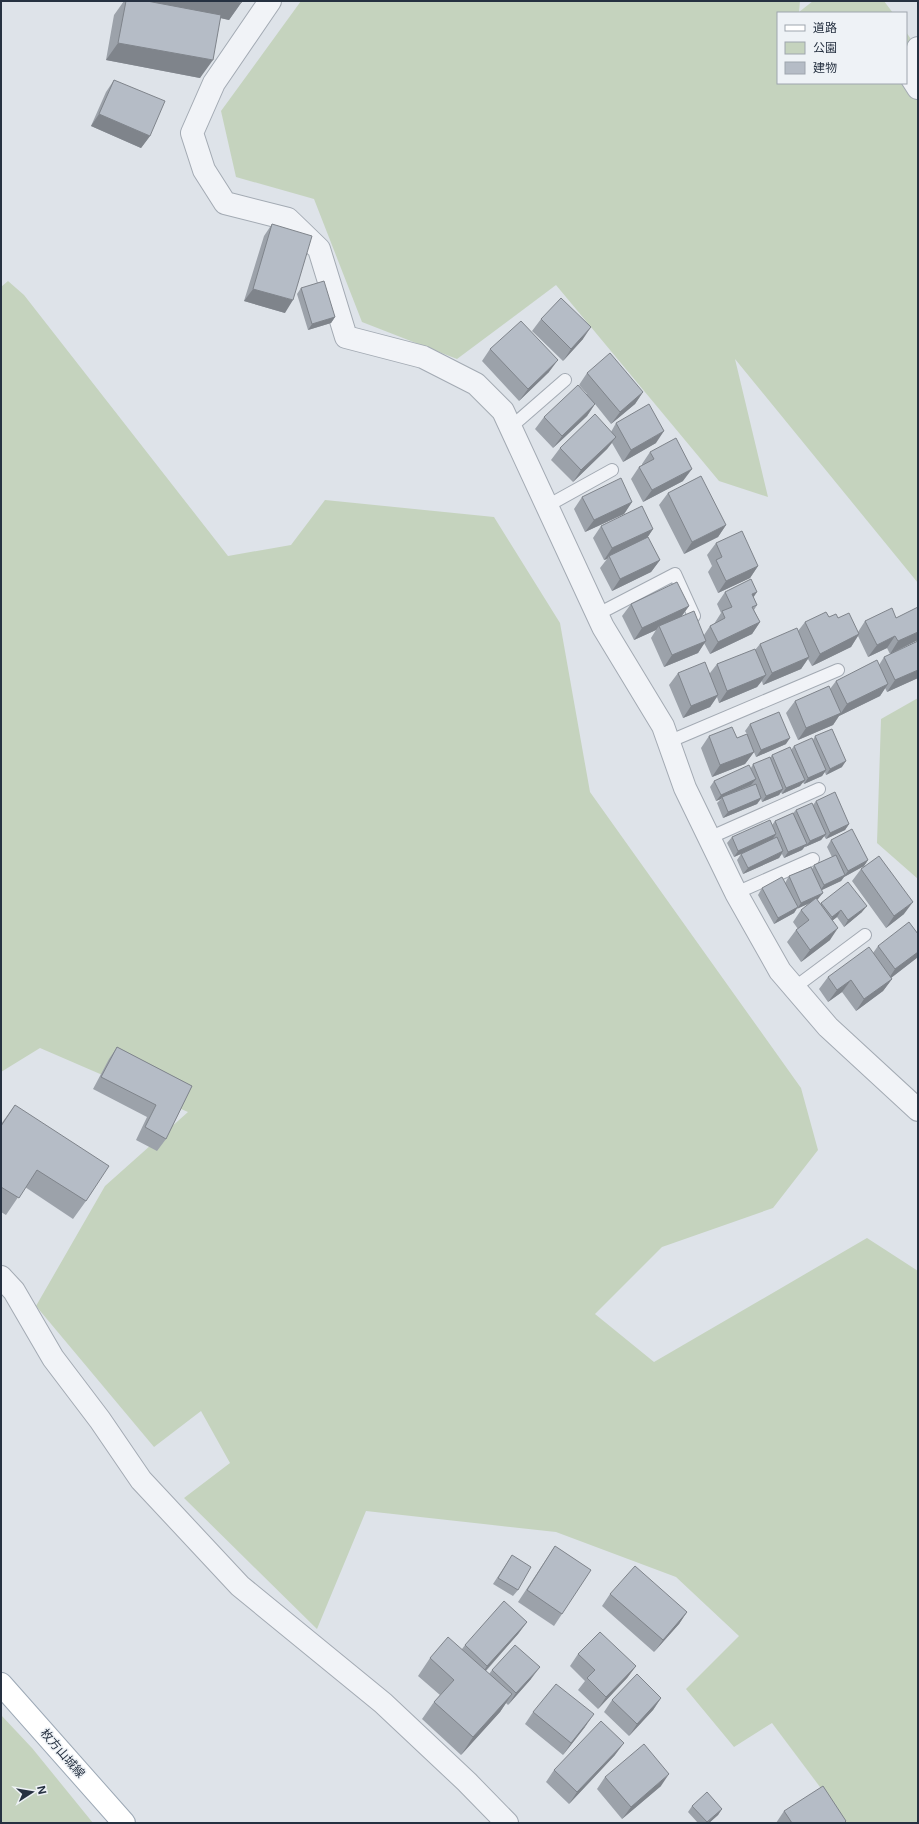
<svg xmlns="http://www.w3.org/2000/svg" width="919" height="1824" viewBox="0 0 919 1824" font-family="Inter,'Noto Sans JP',sans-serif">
	<rect width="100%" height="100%" fill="#dee3e9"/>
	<!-- green -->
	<path fill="#c5d3be" d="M 301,1 L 800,1 L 799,12 L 813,1 L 884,1 L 893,13 L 778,13 L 778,83 L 906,83 L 906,32 L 918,49 L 918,583 L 735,359 L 768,497 L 719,481 L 556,285 L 457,359 L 362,322 L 314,199 L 236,177 L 221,111 Z
		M 8,281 L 24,295 L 228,556 L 291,545 L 325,500 L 494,517 L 560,623 L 590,792 L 801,1088 L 818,1150 L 773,1208 L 662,1247 L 595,1314 L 654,1362 L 867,1238 L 918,1271 L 918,1823 L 847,1823 L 772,1723 L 734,1747 L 686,1689 L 739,1636 L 676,1577 L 556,1532 L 366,1511 L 317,1629 L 184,1498 L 230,1463 L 201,1411 L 154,1447 L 36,1306 L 105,1186 L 188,1112 L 40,1048 L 1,1072 L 1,287 Z
		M 918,698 L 918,879 L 877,843 L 881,719 Z
		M 1,1715 L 32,1748 L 93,1823 L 1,1823 Z"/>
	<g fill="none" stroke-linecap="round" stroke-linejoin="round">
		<!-- service casing -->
		<g stroke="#a3aab3" stroke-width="14">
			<path id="service" d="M 511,427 L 565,380
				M 547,506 L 612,470
				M 598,614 L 675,574 L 694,616
				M 668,742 L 838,670
				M 709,838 L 819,789
				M 736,893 L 813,859
				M 794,988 L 865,935"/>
		</g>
		<!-- minor casing -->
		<g stroke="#a3aab3" stroke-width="24">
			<path id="minor" d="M 270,1 L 214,83 L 192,133 L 204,170 L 225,203 L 288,219 L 319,249 L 346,337 L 423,357 L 476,384 L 503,411 L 603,627 L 663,726 L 685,788 L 736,893 L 780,971 L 828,1027 L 918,1110
				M 918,48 L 911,77 L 918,88
				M 1,1277 L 14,1291 L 53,1358 L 100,1420 L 141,1480 L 240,1586 L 383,1703 L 467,1782 L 507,1823"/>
		</g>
		<!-- primary casing -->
		<g stroke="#9ca8b5" stroke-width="24">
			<path id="primary" d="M 1,1684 L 124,1823"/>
		</g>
		<!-- service -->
		<use href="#service" stroke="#f1f3f7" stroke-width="12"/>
		<!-- minor -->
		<use href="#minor" stroke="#f1f3f7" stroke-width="22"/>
		<!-- primary -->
		<use href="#primary" stroke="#fff" stroke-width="22"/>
	</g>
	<!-- wall -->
	<path fill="#9ca2aa" d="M 124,1 L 242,1 L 241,3 L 229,20 L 221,18 L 200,78 L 106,60 L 114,15 Z
		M 114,80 L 150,136 L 141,148 L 91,126 L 106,92 Z
		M 272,224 L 285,313 L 244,301 L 264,236 Z
		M 301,288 L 335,317 L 331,323 L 308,330 L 297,294 Z
		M 541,319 L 583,339 L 563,361 L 532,331 Z
		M 490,349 L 549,372 L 519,401 L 482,361 Z
		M 587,373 L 643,392 L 635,404 L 611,424 L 595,404 L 587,416 L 553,448 L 535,429 L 544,417 L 587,394 L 579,385 Z
		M 616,423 L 656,443 L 623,462 L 612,443 L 607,449 L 573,482 L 551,460 L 560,448 L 611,432 Z
		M 650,452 L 683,481 L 643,502 L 631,479 L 639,467 L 642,465 L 642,464 Z
		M 668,493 L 726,525 L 718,537 L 684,554 L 659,505 Z
		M 582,497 L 632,502 L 624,514 L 585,532 L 574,509 Z
		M 601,526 L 653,529 L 647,538 L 660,560 L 651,572 L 612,591 L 600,568 L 607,559 L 604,560 L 593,538 Z
		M 716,543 L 758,566 L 750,578 L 718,593 L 708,572 L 712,566 L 707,555 Z
		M 725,592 L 753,597 L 757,605 L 754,610 L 760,622 L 752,634 L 710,654 L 704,643 L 698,653 L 664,667 L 651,638 L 656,630 L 634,640 L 622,616 L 631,604 L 689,606 L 682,616 L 704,635 L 710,626 L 714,624 L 721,613 L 717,604 Z
		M 829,617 L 838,618 L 858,632 L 865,621 L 896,618 L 918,640 L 890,654 L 887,648 L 868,657 L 858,636 L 851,647 L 812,666 L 808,659 L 801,669 L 763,685 L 762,681 L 757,687 L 719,703 L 717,697 L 710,707 L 683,718 L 669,685 L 678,673 L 710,673 L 717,664 L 755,650 L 760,644 L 798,631 L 805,622 Z
		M 884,657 L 918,678 L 887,692 L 885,688 L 880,696 L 839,716 L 833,725 L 798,740 L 786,713 L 795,701 L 830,689 L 836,681 L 879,665 Z
		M 750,724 L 786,744 L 756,757 L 749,740 L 754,752 L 745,764 L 712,777 L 701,748 L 709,736 L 737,738 L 747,734 L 745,731 Z
		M 815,736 L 842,767 L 826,775 L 825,772 L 822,776 L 804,784 L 803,782 L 800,786 L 782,794 L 781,792 L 779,795 L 762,802 L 761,799 L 757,804 L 723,818 L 717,803 L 721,799 L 716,801 L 710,787 L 714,781 L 751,768 L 753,764 L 770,758 L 772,755 L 791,750 L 794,746 L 813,740 Z
		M 816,801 L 849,824 L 845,830 L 826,839 L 824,836 L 821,840 L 805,847 L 805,846 L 802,850 L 784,858 L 782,854 L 779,858 L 743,874 L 737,860 L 741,854 L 734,857 L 727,843 L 732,837 L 772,825 L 775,821 L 793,813 L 796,810 L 813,805 Z
		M 831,840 L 868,860 L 864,866 L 904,914 L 886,928 L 852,881 L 861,869 L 864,866 L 844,877 L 841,881 L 821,890 L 818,899 L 817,900 L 820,904 L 821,903 L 862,912 L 844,927 L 837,917 L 833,920 L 830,940 L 801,962 L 787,942 L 796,930 L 798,929 L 793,922 L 801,910 L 811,903 L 797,908 L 794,913 L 774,924 L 758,895 L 762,888 L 785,883 L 789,876 L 812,869 L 814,865 L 832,857 L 827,847 Z
		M 918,934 L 918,957 L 891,978 L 892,979 L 883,991 L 856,1011 L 842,992 L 828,1002 L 819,989 L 828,977 L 873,953 L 878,946 Z
		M 117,1047 L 192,1086 L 166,1139 L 157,1151 L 136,1140 L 147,1117 L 93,1089 L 109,1059 Z
		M 15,1105 L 86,1201 L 73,1219 L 25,1187 L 6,1215 L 1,1212 L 1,1124 Z
		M 555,1546 L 562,1614 L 554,1626 L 518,1602 Z
		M 512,1555 L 518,1590 L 513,1596 L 493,1584 Z
		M 610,1594 L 687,1612 L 679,1624 L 654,1652 L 602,1606 Z
		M 527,1622 L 518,1634 L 486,1671 L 489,1674 L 492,1670 L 531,1679 L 508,1705 L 506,1703 L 500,1712 L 461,1755 L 422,1719 L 434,1702 L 440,1695 L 418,1676 L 430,1658 L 462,1649 L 465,1645 Z
		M 578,1654 L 636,1666 L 627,1678 L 598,1709 L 578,1690 L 585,1681 L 570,1666 Z
		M 661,1698 L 653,1710 L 629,1736 L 604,1712 L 612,1700 Z
		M 533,1712 L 585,1727 L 563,1755 L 525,1724 Z
		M 615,1755 L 569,1804 L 546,1782 L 554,1770 Z
		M 605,1777 L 661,1786 L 622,1819 L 597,1789 Z
		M 692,1806 L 722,1809 L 718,1815 L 709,1823 L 698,1823 L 688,1812 Z
		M 784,1811 L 845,1823 L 776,1823 Z"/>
	<!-- shaded-wall -->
	<path fill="#7f848b" d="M 144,1 L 233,1 L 241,3 L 229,20 Z
		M 118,43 L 213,60 L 200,78 L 106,60 Z
		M 99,114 L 150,136 L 141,148 L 91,126 Z
		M 253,289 L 293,300 L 285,313 L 244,301 Z
		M 335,317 L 331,323 L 308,330 L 312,324 Z
		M 591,327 L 583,339 L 563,361 L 571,349 Z
		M 558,360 L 549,372 L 519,401 L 528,389 Z
		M 643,392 L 635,404 L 611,424 L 620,412 Z
		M 595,404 L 587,416 L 553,448 L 562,436 Z
		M 664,431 L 656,443 L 623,462 L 631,450 Z
		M 616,437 L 607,449 L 573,482 L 581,470 Z
		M 692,469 L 683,481 L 643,502 L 652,490 Z
		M 632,502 L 624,514 L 585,532 L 594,520 Z
		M 726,525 L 718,537 L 684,554 L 692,542 Z
		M 653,529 L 645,541 L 609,556 L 607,559 L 604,560 L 612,548 Z
		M 660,560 L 651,572 L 612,591 L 620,579 Z
		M 758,566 L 750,578 L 718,593 L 726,581 Z
		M 757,592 L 749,604 L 752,594 Z
		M 689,606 L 680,618 L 659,626 L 656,630 L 634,640 L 642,628 Z
		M 760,622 L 752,634 L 710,654 L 718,642 Z
		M 918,632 L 918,640 L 890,654 L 898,641 Z
		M 859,634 L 851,647 L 812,666 L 820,654 Z
		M 895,636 L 887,648 L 868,657 L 877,645 Z
		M 706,641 L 698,653 L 664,667 L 672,655 Z
		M 809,657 L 801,669 L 763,685 L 772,673 Z
		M 918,670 L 918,678 L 887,692 L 895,680 Z
		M 766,675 L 757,687 L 719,703 L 727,691 Z
		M 888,684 L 880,696 L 839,716 L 847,704 Z
		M 718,695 L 710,707 L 683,718 L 691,706 Z
		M 841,713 L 833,725 L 798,740 L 806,728 Z
		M 790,738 L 786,744 L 756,757 L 761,750 Z
		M 754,752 L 745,764 L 712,777 L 720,765 Z
		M 846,761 L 842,767 L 826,775 L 830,769 Z
		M 826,770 L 822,776 L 804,784 L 808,778 Z
		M 756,779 L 751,785 L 722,797 L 721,799 L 716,801 L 721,795 Z
		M 805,780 L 800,786 L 782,794 L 786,788 Z
		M 783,789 L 779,795 L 762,802 L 766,796 Z
		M 761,798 L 757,804 L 723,818 L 728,812 Z
		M 849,824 L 845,830 L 826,839 L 830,833 Z
		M 776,834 L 772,840 L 734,857 L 738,851 Z
		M 826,834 L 821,840 L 805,847 L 810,841 Z
		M 807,844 L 802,850 L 784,858 L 788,852 Z
		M 783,851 L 779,858 L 743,874 L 748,868 Z
		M 868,860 L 864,866 L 844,877 L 841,881 L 820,891 L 824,885 L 845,875 L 848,871 Z
		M 823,893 L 818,899 L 797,909 L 801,903 Z
		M 913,902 L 904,914 L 886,928 L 894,916 Z
		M 867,906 L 862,912 L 844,927 L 848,920 Z
		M 798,907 L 794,913 L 774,924 L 778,918 Z
		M 841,910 L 837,917 L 828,924 L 832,917 Z
		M 838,928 L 830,940 L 801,962 L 810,950 Z
		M 918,952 L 918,957 L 887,981 L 895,969 Z
		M 892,979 L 883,991 L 856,1011 L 864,999 Z
		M 851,980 L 842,992 L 828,1002 L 837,990 Z
		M 687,1612 L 679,1624 L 654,1652 L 663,1640 Z
		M 527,1622 L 518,1634 L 479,1678 L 487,1666 Z
		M 636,1666 L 627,1678 L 598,1709 L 606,1697 Z
		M 540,1667 L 531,1679 L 508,1705 L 516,1693 Z
		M 512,1694 L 500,1712 L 461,1755 L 473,1737 Z
		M 661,1698 L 653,1710 L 629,1736 L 637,1724 Z
		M 594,1714 L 585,1727 L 563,1755 L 571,1743 Z
		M 624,1743 L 615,1755 L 569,1804 L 577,1792 Z
		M 669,1774 L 661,1786 L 622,1819 L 631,1807 Z
		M 722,1809 L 718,1815 L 709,1823 L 707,1823 Z"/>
	<!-- building -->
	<path fill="#b5bcc6" stroke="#7f848b" d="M 126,1 L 147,1 L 221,15 L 213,60 L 118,43 Z
		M 233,1 L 242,1 L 241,3 Z
		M 114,80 L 165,101 L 150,136 L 99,114 Z
		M 272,224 L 312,236 L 293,300 L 253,289 Z
		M 324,281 L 335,317 L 312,324 L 301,288 Z
		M 561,298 L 591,327 L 571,349 L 541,319 Z
		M 521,321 L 558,360 L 528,389 L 490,349 Z
		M 610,353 L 643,392 L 620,412 L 587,373 Z
		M 578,385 L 595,404 L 562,436 L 544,417 Z
		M 649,404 L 664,431 L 631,450 L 616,423 Z
		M 595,414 L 616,437 L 581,470 L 560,448 Z
		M 676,438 L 692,469 L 652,490 L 639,467 L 654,459 L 650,452 Z
		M 701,476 L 726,525 L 692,542 L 668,493 Z
		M 621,478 L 632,502 L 594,520 L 582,497 Z
		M 642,506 L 653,529 L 612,548 L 601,526 Z
		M 742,531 L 758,566 L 726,581 L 716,560 L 722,557 L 716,543 Z
		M 648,537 L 660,560 L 620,579 L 609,556 Z
		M 751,579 L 757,592 L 752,594 L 757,605 L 752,607 L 760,622 L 718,642 L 710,626 L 725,618 L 722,611 L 732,607 L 725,592 Z
		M 677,582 L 689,606 L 642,628 L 631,604 Z
		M 918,607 L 918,632 L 898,641 L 895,636 L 877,645 L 865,621 L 892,608 L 896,618 Z
		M 694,611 L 706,641 L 672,655 L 659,626 Z
		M 826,612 L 829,617 L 836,614 L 838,618 L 849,613 L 859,634 L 820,654 L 805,622 Z
		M 797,628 L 809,657 L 772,673 L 760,644 Z
		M 918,641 L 918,670 L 895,680 L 884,657 Z
		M 755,649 L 766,675 L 727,691 L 717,664 Z
		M 877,660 L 888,684 L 847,704 L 836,681 Z
		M 705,662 L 718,695 L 691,706 L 678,673 Z
		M 829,686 L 841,713 L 806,728 L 795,701 Z
		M 779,712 L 790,738 L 761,750 L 750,724 Z
		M 732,727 L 737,738 L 747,734 L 754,752 L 720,765 L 709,736 Z
		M 832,729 L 846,761 L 830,769 L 815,736 Z
		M 812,738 L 826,770 L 808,778 L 794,746 Z
		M 790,747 L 805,780 L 786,788 L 772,755 Z
		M 770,757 L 783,789 L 766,796 L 753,764 Z
		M 749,765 L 756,779 L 721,795 L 714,781 Z
		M 756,784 L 761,798 L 728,812 L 722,797 Z
		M 835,792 L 849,824 L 830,833 L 816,801 Z
		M 812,803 L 826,834 L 810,841 L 796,810 Z
		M 793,813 L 807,844 L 788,852 L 775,821 Z
		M 770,820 L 776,834 L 738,851 L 732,837 Z
		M 852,829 L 868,860 L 848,871 L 831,840 Z
		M 777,837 L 783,851 L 748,868 L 741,854 Z
		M 836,855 L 845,875 L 824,885 L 814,865 Z
		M 879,856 L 913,902 L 894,916 L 861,869 Z
		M 811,867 L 823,893 L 801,903 L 789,876 Z
		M 782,877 L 798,907 L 778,918 L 762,888 Z
		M 848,882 L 867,906 L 848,920 L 841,910 L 832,917 L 821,903 Z
		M 816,898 L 838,928 L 810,950 L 796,930 L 809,920 L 801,910 Z
		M 909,922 L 918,934 L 918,952 L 895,969 L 878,946 Z
		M 869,947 L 892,979 L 864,999 L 851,980 L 837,990 L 828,977 Z
		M 117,1047 L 192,1086 L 166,1139 L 145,1127 L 156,1105 L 101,1077 Z
		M 15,1105 L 109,1166 L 86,1201 L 37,1170 L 19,1198 L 1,1187 L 1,1126 Z
		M 555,1546 L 591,1570 L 562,1614 L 527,1590 Z
		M 512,1555 L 531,1567 L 518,1590 L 498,1578 Z
		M 635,1566 L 687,1612 L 663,1640 L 610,1594 Z
		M 504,1601 L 527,1622 L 487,1666 L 465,1645 Z
		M 600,1632 L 636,1666 L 606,1697 L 587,1678 L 595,1670 L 578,1654 Z
		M 448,1637 L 512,1694 L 473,1737 L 434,1702 L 454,1680 L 430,1658 Z
		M 515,1645 L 540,1667 L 516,1693 L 492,1670 Z
		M 637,1674 L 661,1698 L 637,1724 L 612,1700 Z
		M 556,1684 L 594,1714 L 571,1743 L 533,1712 Z
		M 601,1721 L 624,1743 L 577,1792 L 554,1770 Z
		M 644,1744 L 669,1774 L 631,1807 L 605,1777 Z
		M 823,1786 L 846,1821 L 844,1823 L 792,1823 L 784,1811 Z
		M 707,1792 L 722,1809 L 707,1822 L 692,1806 Z"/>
	<g text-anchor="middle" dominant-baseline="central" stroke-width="3" stroke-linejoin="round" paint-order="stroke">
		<!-- street labels -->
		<g font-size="12" fill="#263141" stroke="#eef2f6">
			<text transform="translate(63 1753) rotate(49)">枚方山城線</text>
		</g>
	</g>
	<!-- border -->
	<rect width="919" height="1824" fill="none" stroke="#263141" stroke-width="4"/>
	<!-- legend -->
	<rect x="777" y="12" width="130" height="72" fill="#eef2f6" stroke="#9ea5ae"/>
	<rect x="785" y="25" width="20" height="6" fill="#ffffff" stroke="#9ea5ae"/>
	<text x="813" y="32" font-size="12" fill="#263141">道路</text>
	<rect x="785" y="42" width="20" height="12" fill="#c5d3be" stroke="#9ea5ae"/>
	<text x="813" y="52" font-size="12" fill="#263141">公園</text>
	<rect x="785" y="62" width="20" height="12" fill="#b5bcc6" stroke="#9ea5ae"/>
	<text x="813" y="72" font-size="12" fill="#263141">建物</text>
	<!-- north arrow -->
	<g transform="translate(32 1792) rotate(78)" stroke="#eef2f6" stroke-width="3" paint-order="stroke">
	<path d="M0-3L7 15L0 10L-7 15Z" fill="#263141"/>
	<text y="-6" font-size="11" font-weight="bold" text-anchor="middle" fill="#263141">N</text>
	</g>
</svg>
